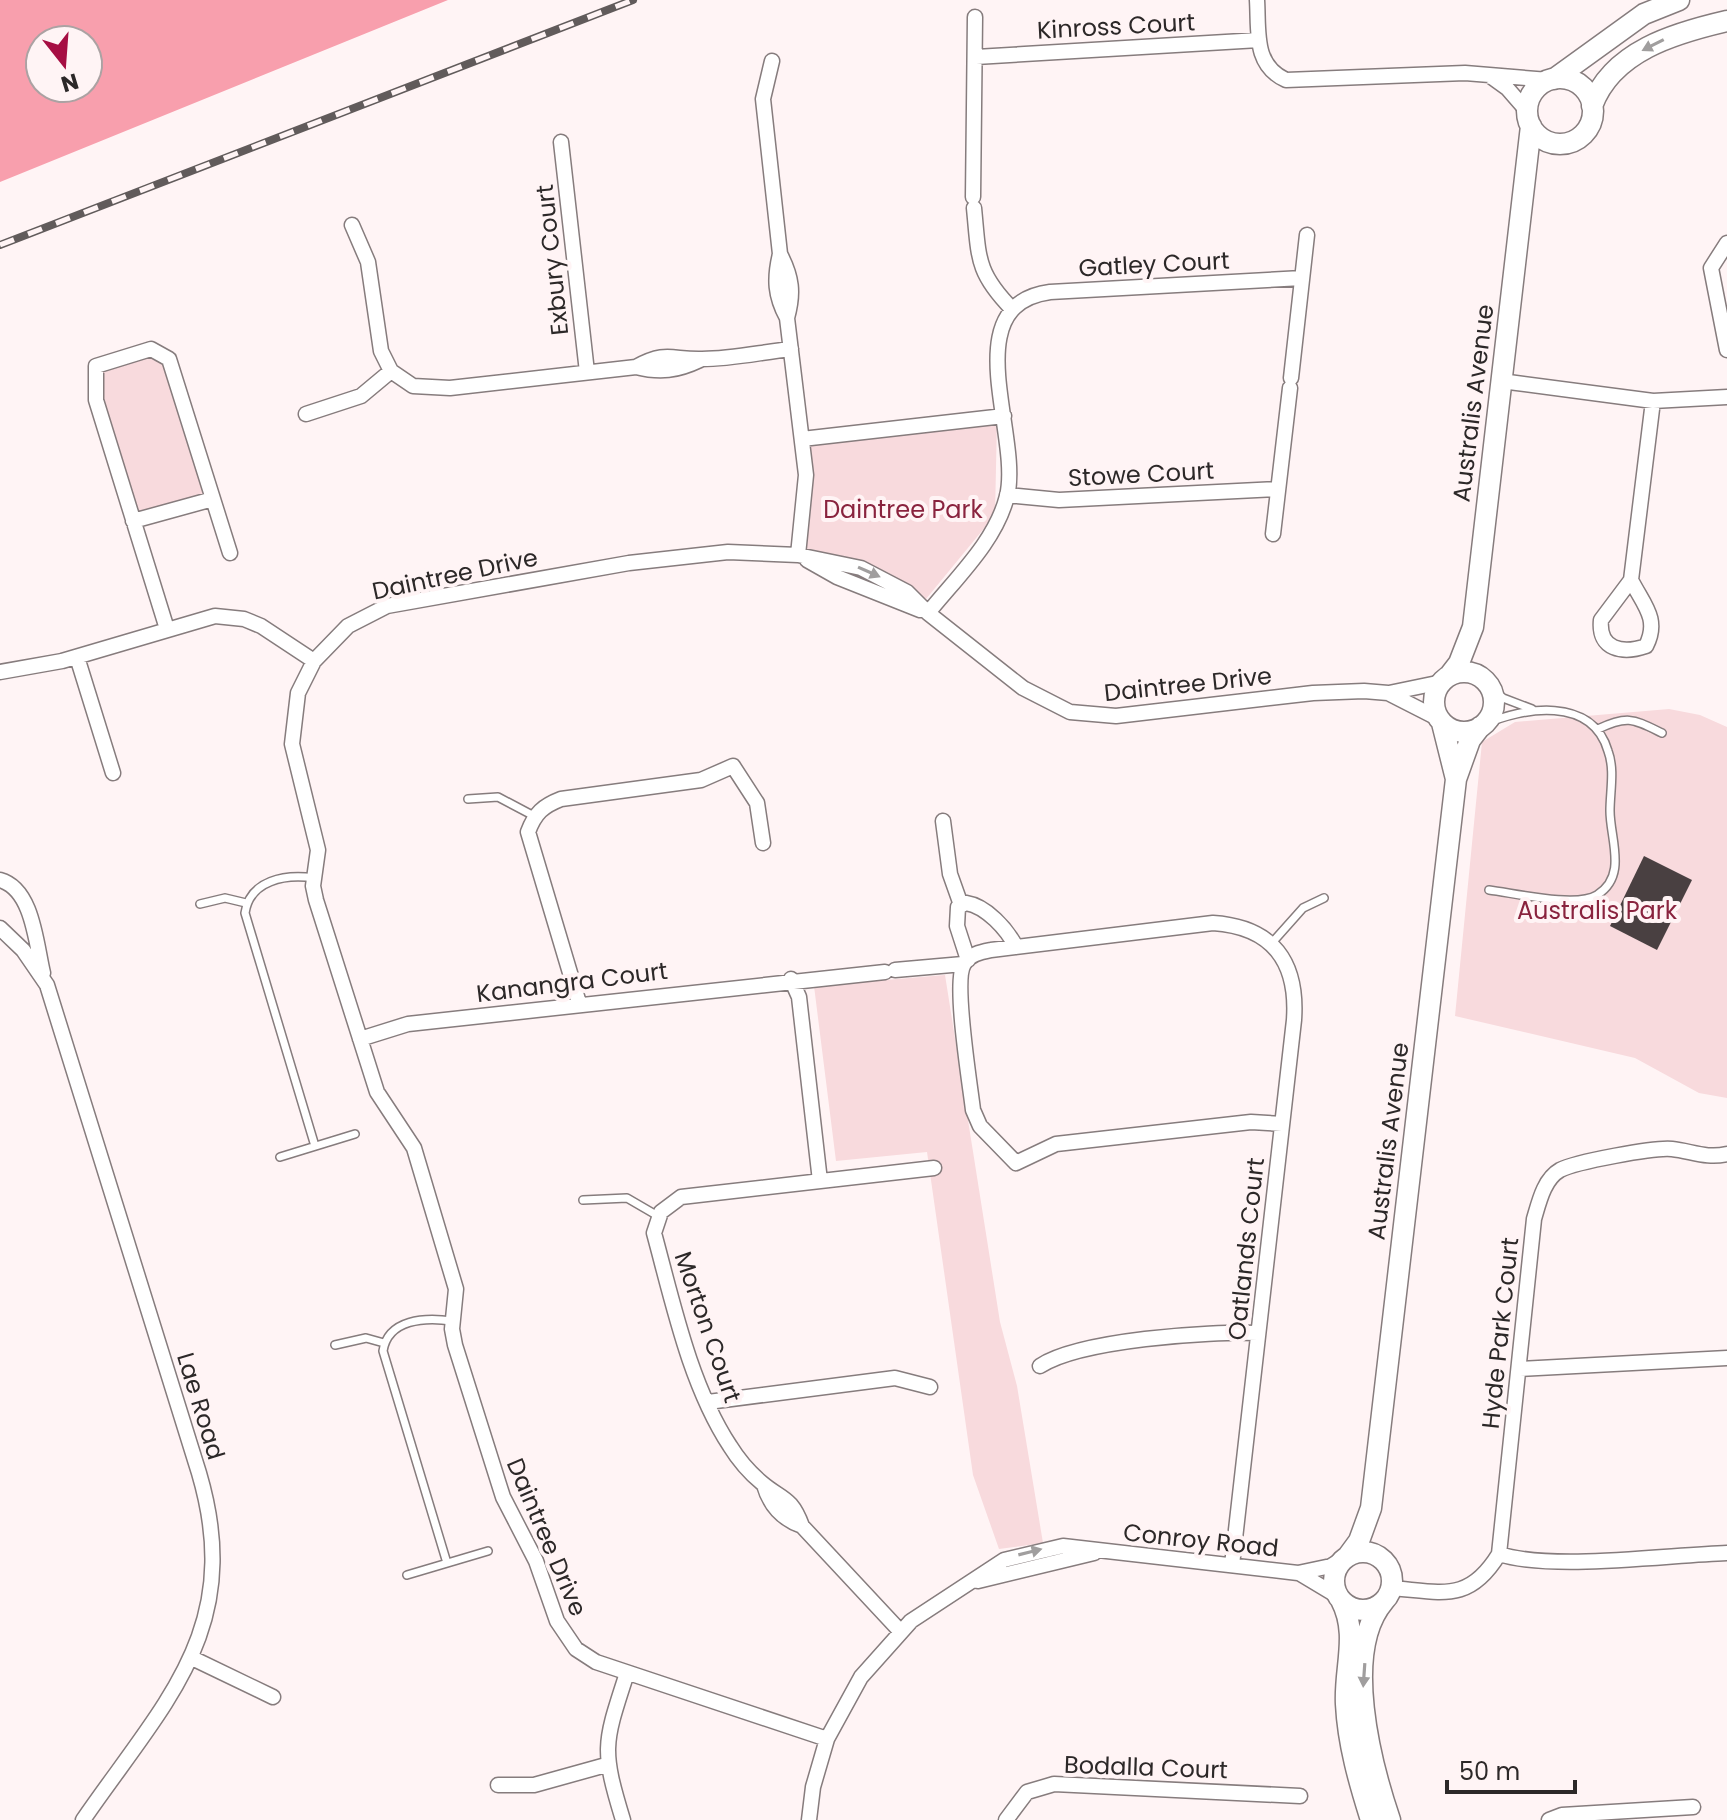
<svg xmlns="http://www.w3.org/2000/svg" width="1727" height="1820" viewBox="0 0 1727 1820" font-family="Poppins,sans-serif">
	<rect width="100%" height="100%" fill="#fff4f5"/>
	<!-- green -->
	<path fill="#f8dadd" d="M 151,349 L 169,359 L 213,499 L 133,521 L 96,400 L 96,366 Z
		M 997,421 L 995,515 L 926,599 L 806,548 L 811,446 Z
		M 1669,709 L 1700,715 L 1727,727 L 1727,1098 L 1699,1093 L 1635,1058 L 1455,1016 L 1482,742 L 1515,722 Z
		M 945,975 L 1000,1322 L 1017,1386 L 1043,1543 L 999,1549 L 973,1475 L 927,1152 L 836,1161 L 814,986 Z"/>
	<!-- forest -->
	<path fill="#f89fad" fill-rule="evenodd" d="M 0,0 L 448,0 L 0,182 ZM 40,40 L 88,40 L 88,88 L 40,88 Z"/>
	<!-- building -->
	<path fill="#494041" d="M 1644,856 L 1692,880 L 1657,950 L 1610,926 Z"/>
	<g fill="none" stroke-linecap="round" stroke-linejoin="round">
		<!-- lane casing -->
		<g stroke="#867c7d" stroke-width="10">
			<path id="lane" d="M 1490,687 L 1503,698 L 1532,709
				M 1483,725 C 1523,707 1592,696 1608,751 C 1615,770 1610,791 1610,811 C 1610,839 1628,876 1597,895 C 1576,908 1514,893 1489,890
				M 1598,729 C 1628,715 1633,719 1662,733
				M 468,799 L 498,797 L 534,816
				M 314,878 C 285,874 250,880 245,913 L 315,1146
				M 200,904 L 225,898 L 246,903
				M 1271,944 L 1303,908 L 1324,898
				M 280,1157 L 355,1134
				M 583,1200 L 627,1198 L 658,1216
				M 335,1345 L 366,1338 L 384,1343
				M 447,1563 L 383,1351 C 388,1319 425,1317 452,1321
				M 407,1575 L 488,1551"/>
		</g>
		<!-- street casing -->
		<g stroke="#867c7d" stroke-width="17">
			<path id="street" d="M 1257,0 C 1259,31 1253,65 1286,80 L 1465,73 L 1549,80
				M 976,57 L 1259,40
				M 772,61 L 763,99 L 780,254 C 774,279 775,296 787,318
				M 1489,75 L 1507,88 L 1527,111
				M 561,142 L 587,372
				M 973,197 L 975,17
				M 974,208 C 979,258 976,272 1012,309
				M 352,225 L 368,262 L 381,351 L 391,371 L 413,386 L 450,388 L 636,367 C 667,350 672,360 702,359 C 732,359 762,352 791,349
				M 1727,243 L 1711,268 L 1727,350
				M 780,254 C 792,277 794,293 787,318 L 806,475 L 798,555
				M 636,367 C 660,373 677,371 700,360
				M 1291,378 L 1307,235
				M 1501,381 L 1653,401 L 1727,397
				M 306,414 L 361,396 L 391,371
				M 802,439 L 1004,416
				M 1007,495 L 1059,500 L 1278,489
				M 133,521 L 213,499
				M 1273,534 L 1290,388
				M 807,560 L 837,577 L 920,610
				M 1631,580 C 1643,604 1660,619 1646,646 C 1623,654 1598,650 1601,620 L 1631,580 L 1653,401
				M 928,613 C 956,578 996,541 1007,496 C 1022,435 954,305 1050,292 L 1302,278
				M 167,629 L 96,400 L 96,366 L 151,349 L 169,359 L 230,553
				M 77,657 L 113,773
				M 0,672 L 62,661 L 215,616 L 244,619 L 261,626 L 314,661
				M 1389,693 L 1442,682
				M 943,821 L 950,874 L 961,905
				M 0,880 C 33,889 36,944 43,973
				M 0,928 L 23,950 L 47,985 L 199,1473 C 245,1629 165,1701 83,1820
				M 968,960 L 957,926 L 958,907 L 966,903 C 986,906 1007,929 1016,947
				M 895,970 L 963,964
				M 791,979 L 799,997 L 820,1181
				M 579,1003 L 528,832 C 535,813 543,806 561,799 L 701,780 L 733,766 L 757,803 L 763,843
				M 360,1039 L 408,1024 L 885,972
				M 1040,1366 C 1079,1340 1209,1331 1258,1333
				M 1520,1369 L 1727,1358
				M 708,1402 L 895,1378 L 930,1387
				M 764,1485 C 770,1506 782,1519 802,1526
				M 1499,1554 C 1553,1571 1667,1555 1727,1553
				M 1232,1565 L 1294,1020 C 1298,962 1273,927 1213,923 L 991,950 C 981,952 970,954 964,964 C 953,981 970,1084 973,1110 L 980,1126 L 1016,1163 L 1056,1144 L 1251,1122 L 1282,1124
				M 1299,1573 L 1339,1597
				M 978,1581 L 1094,1553
				M 1391,1588 C 1443,1592 1469,1603 1499,1554 L 1534,1219 C 1539,1202 1544,1179 1560,1170 C 1575,1162 1655,1147 1672,1149 C 1691,1151 1707,1159 1727,1154
				M 900,1631 L 802,1526 C 791,1496 782,1500 762,1483 C 750,1473 738,1459 730,1446 C 690,1385 673,1303 654,1233 L 661,1212 L 681,1197 L 934,1168
				M 192,1658 L 273,1697
				M 827,1739 L 596,1662 L 576,1649 L 557,1621 L 536,1561 L 503,1497 L 455,1345 L 452,1329 L 456,1289 L 414,1148 L 377,1092 L 316,900 L 313,886 L 318,850 L 292,744 L 298,693 L 314,661 L 348,626 L 387,606 L 629,563 L 728,552 L 798,555 L 861,568 L 907,592 L 928,613 L 1023,688 L 1070,712 L 1116,716 L 1313,693 L 1364,691 L 1388,693 L 1439,719
				M 498,1785 L 534,1785 L 606,1765
				M 623,1820 C 601,1748 604,1744 627,1673
				M 809,1820 L 813,1787 L 827,1739 L 861,1677 L 911,1621 L 1004,1560 L 1063,1546 L 1298,1573 L 1331,1566 L 1344,1558
				M 1006,1820 L 1027,1792 L 1054,1784 L 1300,1796
				M 1549,1820 L 1562,1815 L 1693,1807"/>
		</g>
		<!-- secondary casing -->
		<g stroke="#867c7d" stroke-width="23">
			<path id="secondary" d="M1527 111a33 33 0 1 1 66 0a33 33 0 1 1-66 0Z
				M 1554,79 L 1644,14 L 1679,0
				M 1592,106 C 1612,51 1675,33 1727,21
				M1434 702a30 30 0 1 1 60 0a30 30 0 1 1-60 0Z
				M 1449,676 L 1459,663 L 1473,627 L 1531,126
				M 1442,723 L 1456,779
				M1334 1581a29 29 0 1 1 58 0a29 29 0 1 1-58 0Z
				M 1348,1556 L 1359,1541 L 1371,1508 L 1456,779 L 1470,740 L 1480,727
				M 1341,1600 C 1359,1634 1344,1668 1346,1704 C 1348,1744 1359,1782 1371,1820
				M 1384,1601 C 1341,1651 1371,1764 1390,1820"/>
		</g>
		<!-- lane -->
		<use href="#lane" stroke="#fff" stroke-width="7"/>
		<!-- street -->
		<use href="#street" stroke="#fff" stroke-width="14"/>
		<!-- secondary -->
		<use href="#secondary" stroke="#fff" stroke-width="20"/>
		<!-- rail casing -->
		<g stroke="#615b5b" stroke-width="8">
			<path id="rail" d="M 0,245 L 633,0"/>
		</g>
		<!-- rail -->
		<use href="#rail" stroke="#fff4f5" stroke-width="5" stroke-dasharray="15" stroke-linecap="butt"/>
	</g>
	<!-- one-way arrows -->
	<defs><path id="oneway-solid" d="M-6-.8H1V-3.2L6.5 0L1 3.2V.8H-6Z" transform="scale(2)"/></defs>
	<g fill="#a09e9e">
		<use href="#oneway-solid" transform="translate(1653 45) rotate(153)"/>
		<use href="#oneway-solid" transform="translate(869 572) rotate(24)"/>
		<use href="#oneway-solid" transform="translate(1030 1552) rotate(-14)"/>
		<use href="#oneway-solid" transform="translate(1364 1675) rotate(94)"/>
	</g>
	<g text-anchor="middle" dominant-baseline="central" stroke-width="8" stroke-linejoin="round" paint-order="stroke">
		<!-- street labels -->
		<g font-size="24" fill="#2c2828" stroke="#fff4f5">
			<text transform="translate(1116 26) rotate(-3)">Kinross Court</text>
			<text transform="translate(552 260) rotate(-96)">Exbury Court</text>
			<text transform="translate(1154 264) rotate(-3)">Gatley Court</text>
			<text transform="translate(1473 403) rotate(-83)">Australis Avenue</text>
			<text transform="translate(1141 474) rotate(-3)">Stowe Court</text>
			<text transform="translate(455 574) rotate(-12)">Daintree Drive</text>
			<text transform="translate(1188 684) rotate(-6)">Daintree Drive</text>
			<text transform="translate(572 982) rotate(-7)">Kanangra Court</text>
			<text transform="translate(1388 1141) rotate(-83)">Australis Avenue</text>
			<text transform="translate(1246 1249) rotate(-84)">Oatlands Court</text>
			<text transform="translate(708 1327) rotate(71)">Morton Court</text>
			<text transform="translate(1500 1333) rotate(-84)">Hyde Park Court</text>
			<text transform="translate(201 1406) rotate(73)">Lae Road</text>
			<text transform="translate(547 1537) rotate(67)">Daintree Drive</text>
			<text transform="translate(1201 1540) rotate(6)">Conroy Road</text>
			<text transform="translate(1146 1767) rotate(2)">Bodalla Court</text>
		</g>
		<!-- park labels -->
		<g font-size="24" fill="#89233e" stroke="#fff4f5">
			<text x="903" y="509">Daintree Park</text>
			<text x="1597" y="910">Australis Park</text>
		</g>
	</g>
	<!-- north arrow -->
	<g transform="translate(64 64) rotate(163)"><circle r="38" fill="#fff4f5" stroke="#aba2a3" stroke-width="2"/>
	<path d="M0-6L14 30L0 20L-14 30Z" fill="#a60e43"/>
	<text y="-12" font-size="22" font-weight="bold" text-anchor="middle" fill="#2c2828">N</text>
	</g>
	<!-- scale -->
	<path d="M1447 1780v12h128v-12" fill="none" stroke="#2c2828" stroke-width="4"/>
	<text x="1459" y="1780" font-size="24" fill="#2c2828" stroke="#fff4f5" stroke-width="6" paint-order="stroke">50 m</text>
</svg>
